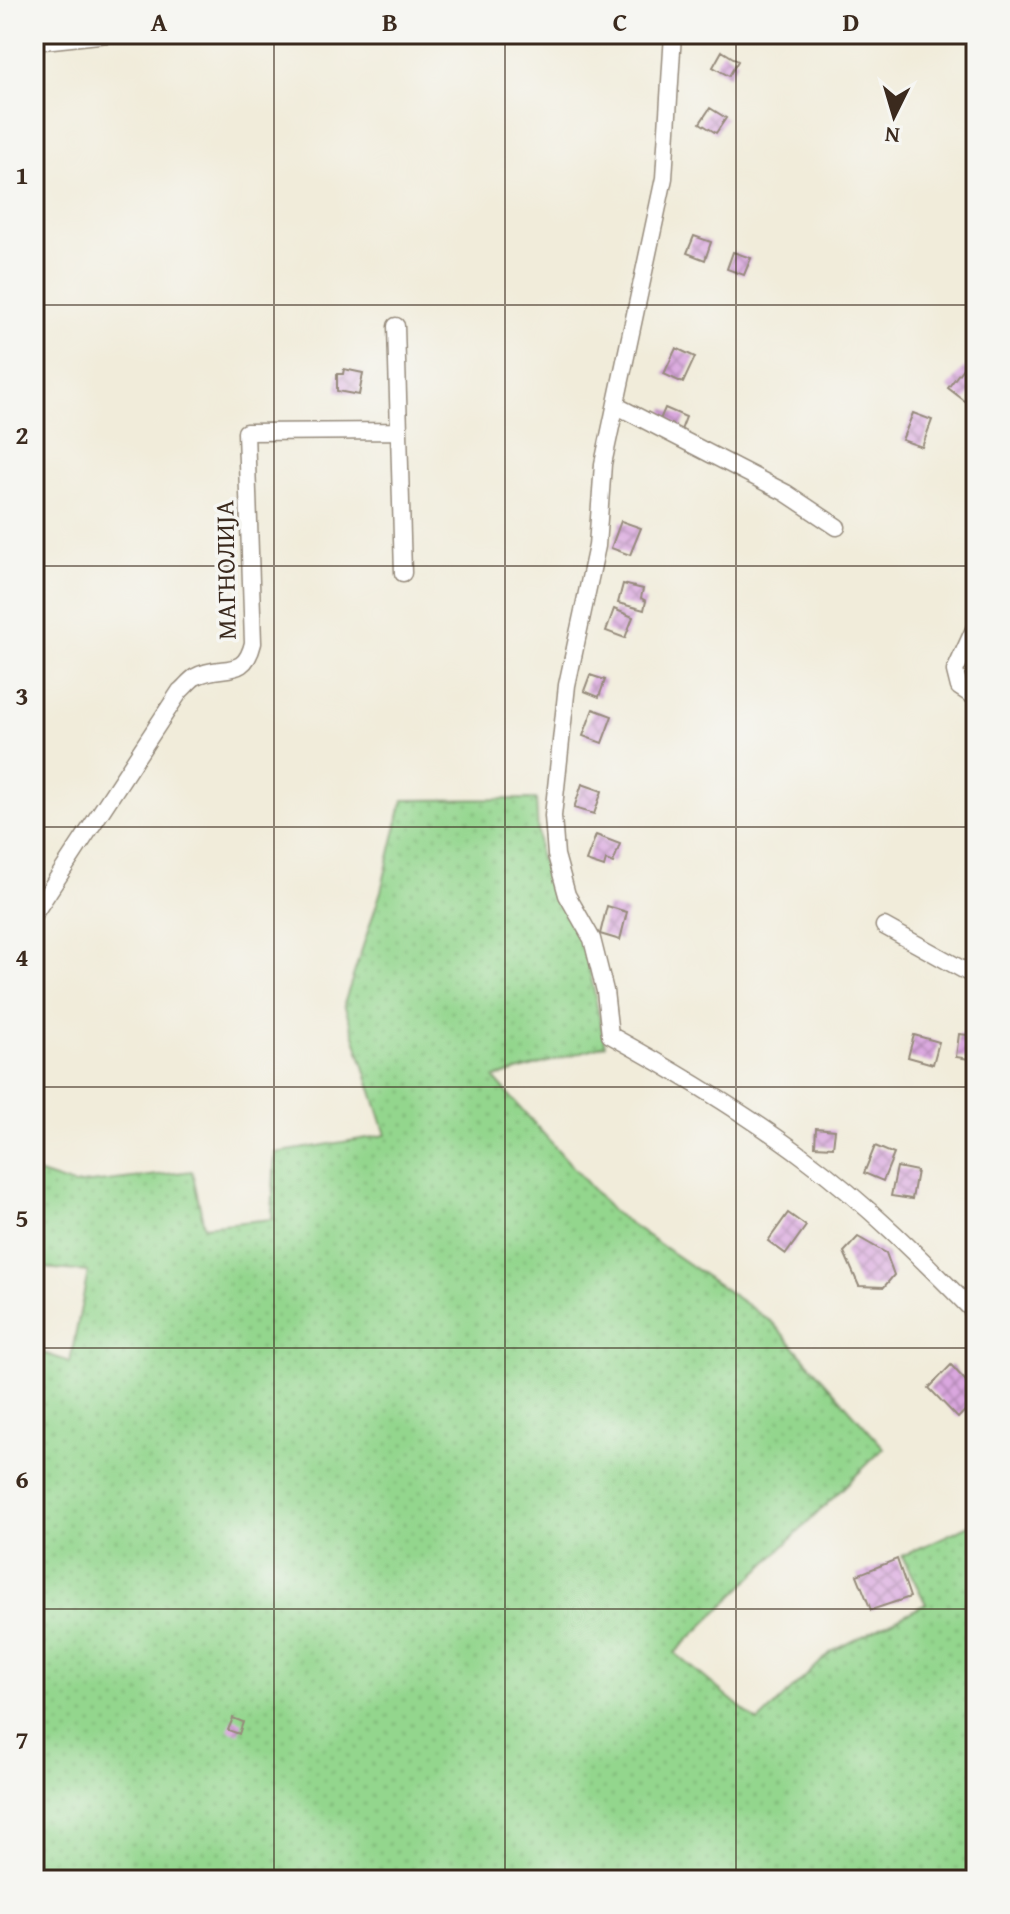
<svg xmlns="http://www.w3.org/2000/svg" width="1010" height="1914" viewBox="0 0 1010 1914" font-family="'Gentium Book Plus',serif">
	<defs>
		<pattern id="grass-dots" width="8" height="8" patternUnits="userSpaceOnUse" patternTransform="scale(2)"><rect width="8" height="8" fill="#93d68d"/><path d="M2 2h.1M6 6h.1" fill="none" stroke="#80b879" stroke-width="1.8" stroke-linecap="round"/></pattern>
		<pattern id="building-cross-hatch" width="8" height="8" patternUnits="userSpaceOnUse" patternTransform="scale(2)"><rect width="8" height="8" fill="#daa7df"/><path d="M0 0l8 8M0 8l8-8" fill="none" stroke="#b288b4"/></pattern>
	</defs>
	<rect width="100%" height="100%" fill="#f6f6f2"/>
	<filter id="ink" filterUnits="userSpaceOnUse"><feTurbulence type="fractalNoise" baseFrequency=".0125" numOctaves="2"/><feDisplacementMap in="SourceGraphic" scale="16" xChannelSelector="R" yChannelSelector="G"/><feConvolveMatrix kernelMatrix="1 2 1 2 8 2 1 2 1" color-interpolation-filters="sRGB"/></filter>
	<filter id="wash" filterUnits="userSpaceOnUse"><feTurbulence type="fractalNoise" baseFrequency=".006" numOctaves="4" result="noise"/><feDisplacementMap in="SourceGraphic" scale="32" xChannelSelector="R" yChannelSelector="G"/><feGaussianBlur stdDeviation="1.8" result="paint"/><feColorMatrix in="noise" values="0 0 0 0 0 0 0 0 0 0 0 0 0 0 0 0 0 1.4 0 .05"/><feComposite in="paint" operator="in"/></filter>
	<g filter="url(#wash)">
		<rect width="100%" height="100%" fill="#f1ecda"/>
		<!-- grass -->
		<path fill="url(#grass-dots)" stroke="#678056" stroke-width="2" d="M 536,799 L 539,855 L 583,938 L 605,1045 L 494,1078 L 612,1211 L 773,1323 L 884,1448 L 675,1653 L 758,1722 L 831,1652 L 926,1604 L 902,1556 L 976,1522 L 976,1880 L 34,1880 L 34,1350 L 70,1362 L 88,1272 L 34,1267 L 34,1172 L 73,1185 L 192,1171 L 204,1226 L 272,1219 L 275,1153 L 386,1135 L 344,1004 L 381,891 L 403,800 Z"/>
		<g id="blocks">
			<!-- building -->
			<path fill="url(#building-cross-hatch)" d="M 722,51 L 738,61 L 729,76 L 713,67 Z
				M 710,108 L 726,118 L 716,133 L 700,123 Z
				M 694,236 L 711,242 L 705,260 L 687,253 Z
				M 733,252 L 751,258 L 744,275 L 727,269 Z
				M 676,348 L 695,357 L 683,383 L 664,374 Z
				M 964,367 L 976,376 L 976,387 L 965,401 L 948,388 Z
				M 344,369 L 363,373 L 359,395 L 337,391 L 337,374 L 343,374 Z
				M 665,408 L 686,417 L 681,430 L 659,422 Z
				M 913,413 L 932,420 L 922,447 L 902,440 Z
				M 621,521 L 641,528 L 630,555 L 611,548 Z
				M 623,584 L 643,589 L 641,598 L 646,601 L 644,610 L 618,603 Z
				M 614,609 L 633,617 L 625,638 L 606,631 Z
				M 590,675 L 605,680 L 599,697 L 584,691 Z
				M 593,709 L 612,716 L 602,743 L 583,736 Z
				M 582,784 L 602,791 L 594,814 L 574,808 Z
				M 596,835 L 620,844 L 613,863 L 606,860 L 604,867 L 586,861 Z
				M 607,906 L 627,912 L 620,940 L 600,934 Z
				M 959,1034 L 976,1036 L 976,1060 L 956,1057 Z
				M 914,1035 L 939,1042 L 933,1064 L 908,1057 Z
				M 816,1128 L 835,1130 L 833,1147 L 815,1146 Z
				M 875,1146 L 894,1154 L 883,1181 L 864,1173 Z
				M 897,1167 L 917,1171 L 912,1199 L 891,1196 Z
				M 788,1213 L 806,1226 L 786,1254 L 768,1241 Z
				M 858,1237 L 886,1253 L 894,1275 L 884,1287 L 859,1286 L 844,1252 Z
				M 951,1365 L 976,1392 L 976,1399 L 958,1418 L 929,1388 Z
				M 897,1559 L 910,1597 L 871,1610 L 857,1575 Z
				M 233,1718 L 243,1722 L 239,1734 L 228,1730 Z"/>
		</g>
	</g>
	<g filter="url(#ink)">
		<use href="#blocks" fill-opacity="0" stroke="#968b7c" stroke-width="2"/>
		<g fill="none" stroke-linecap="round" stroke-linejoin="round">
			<!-- street casing -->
			<g stroke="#968b7c" stroke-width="19">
				<path id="street" d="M 673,34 L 664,178 L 603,464 L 597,546 L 567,685 L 553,816 L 556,855 L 567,895 L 592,939 L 605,991 L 610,1035 C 677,1072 744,1112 805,1158 C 867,1204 922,1259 976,1314
					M 34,42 L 108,34
					M 396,326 L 403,573
					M 617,406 L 786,493 L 837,527
					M 976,625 L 955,671 L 959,687 L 976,698
					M 34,914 L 180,691 C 185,687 190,680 195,677 C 222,662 244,681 253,643 L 246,432 L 399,431
					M 884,926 L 976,977"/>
			</g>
			<!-- street -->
			<use href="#street" stroke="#fff" stroke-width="16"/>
		</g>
	</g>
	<!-- grid -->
	<path fill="none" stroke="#3b2a1e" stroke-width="2" stroke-opacity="0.55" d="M 274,34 L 274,1880M 505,34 L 505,1880M 736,34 L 736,1880M 34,305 L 976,305M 34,566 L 976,566M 34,827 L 976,827M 34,1087 L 976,1087M 34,1348 L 976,1348M 34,1609 L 976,1609"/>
	<g text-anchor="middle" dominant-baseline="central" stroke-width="7" stroke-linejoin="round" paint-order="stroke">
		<!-- street labels -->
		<g font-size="26" fill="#3b2a1e" stroke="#f6f6f2">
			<text transform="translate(225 570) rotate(-91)">МАГНОЛИЈА</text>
		</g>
	</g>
	<!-- margin -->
	<rect width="1010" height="1914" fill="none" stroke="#f6f6f2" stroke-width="88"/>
	<!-- north arrow -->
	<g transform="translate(894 116) rotate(185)" stroke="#f6f6f2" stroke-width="6" paint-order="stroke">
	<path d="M0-6L14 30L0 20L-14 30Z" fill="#3b2a1e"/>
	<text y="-12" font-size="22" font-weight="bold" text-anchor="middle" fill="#3b2a1e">N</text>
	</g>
	<rect x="44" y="44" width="922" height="1826" fill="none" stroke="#3b2a1e" stroke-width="3"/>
	<g font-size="26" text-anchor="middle" font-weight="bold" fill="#3b2a1e">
		<text x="159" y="31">A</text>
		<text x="390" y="31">B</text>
		<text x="620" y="31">C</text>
		<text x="851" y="31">D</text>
		<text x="22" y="184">1</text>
		<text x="22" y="444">2</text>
		<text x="22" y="705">3</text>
		<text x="22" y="966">4</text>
		<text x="22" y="1227">5</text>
		<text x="22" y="1488">6</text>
		<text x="22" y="1749">7</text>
	</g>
</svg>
